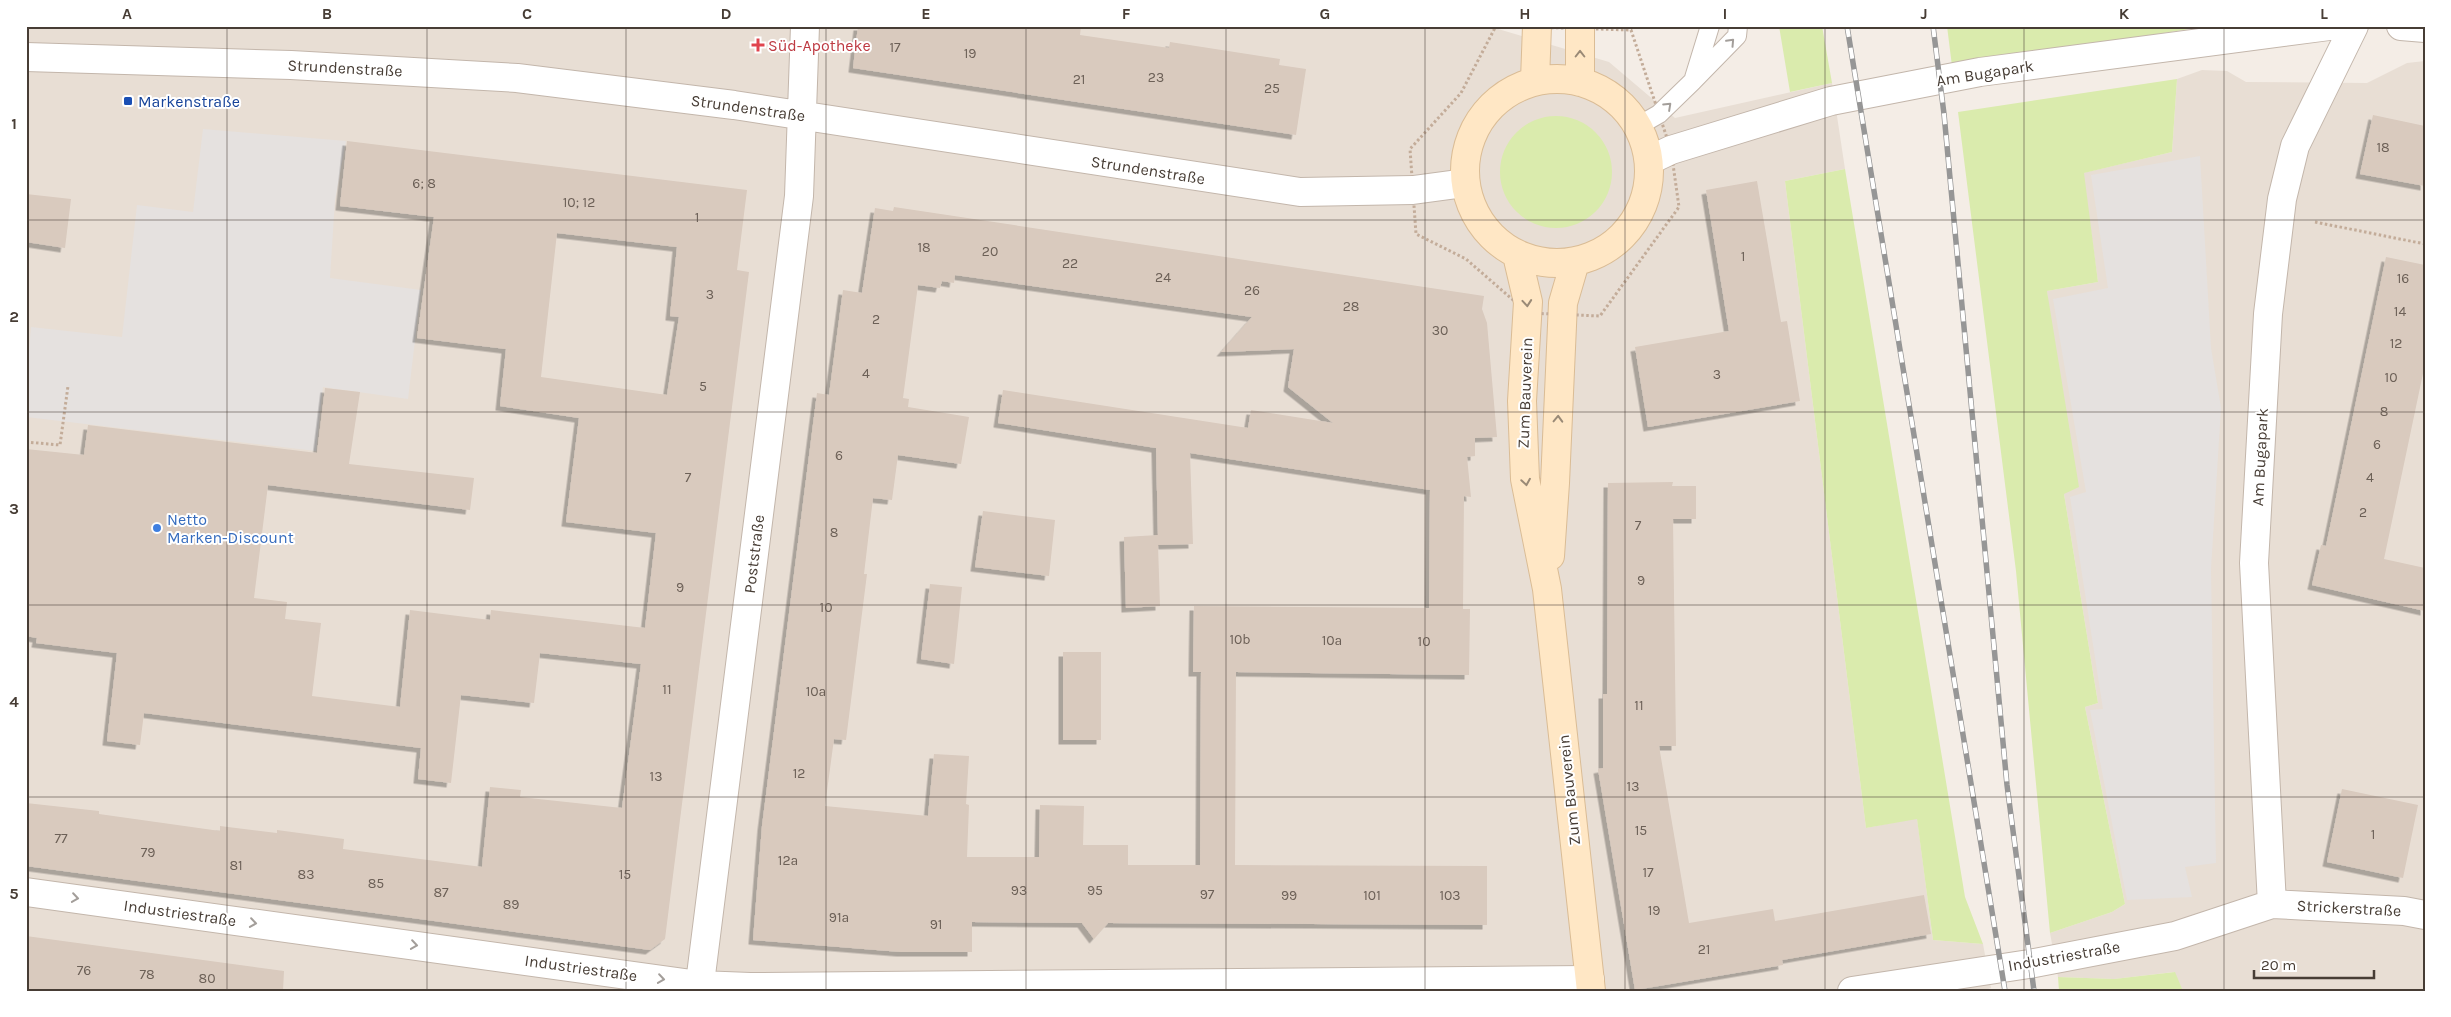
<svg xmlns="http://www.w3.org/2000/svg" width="2451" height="1017" viewBox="0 0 2451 1017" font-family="Karla,sans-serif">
	<defs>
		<filter id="shadow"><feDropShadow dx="-4.5" dy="4.5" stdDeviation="0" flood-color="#0004"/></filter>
	</defs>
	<rect width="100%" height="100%" fill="#f4ede6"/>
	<!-- residential -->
	<path fill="#e8ded4" d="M 26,26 L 1488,26 L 1609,62 L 1675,118 L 1832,83 L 1845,169 L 1785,181 L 1866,828 L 1917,818 L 1933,940 L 1983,944 L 1991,988 L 1982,991 L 26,991 Z
		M 2425,61 L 2425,991 L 2183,991 L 2174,972 L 2114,979 L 2058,977 L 2050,933 L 2112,912 L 2125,904 L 2085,707 L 2098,703 L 2064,494 L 2047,291 L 2098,282 L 2083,173 L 2172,152 L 2177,79 L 2202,70 L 2227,71 L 2246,82 L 2367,83 L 2407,63 Z"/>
	<!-- green -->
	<path fill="#daebad" d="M 1779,26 L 1822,26 L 1832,83 L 1790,92 Z
		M 1947,26 L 2209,26 L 1952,66 Z
		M 2177,79 L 2172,152 L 2084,173 L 2098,282 L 2047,291 L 2079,487 L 2064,494 L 2098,703 L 2085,707 L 2125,904 L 2112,912 L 2050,933 L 2016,571 L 1958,112 Z
		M1500 172a56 56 0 1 1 112 0a56 56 0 1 1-112 0Z
		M 1845,169 L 1965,897 L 1983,944 L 1933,940 L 1917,819 L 1866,828 L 1785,181 Z
		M 2175,972 L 2183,991 L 2059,991 L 2058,977 L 2114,979 Z"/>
	<!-- parking -->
	<path fill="#e5e1df" d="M 203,129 L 346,141 L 335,200 L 330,278 L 421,290 L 408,399 L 323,387 L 316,451 L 26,417 L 26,361 L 28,361 L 31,327 L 122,337 L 137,205 L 193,212 Z
		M 2200,156 L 2211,348 L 2221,408 L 2211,569 L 2216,863 L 2185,867 L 2192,897 L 2127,900 L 2090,710 L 2103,709 L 2070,497 L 2086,492 L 2053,299 L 2108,288 L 2091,175 Z"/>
	<!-- building -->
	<path fill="#d9cabe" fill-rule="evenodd" filter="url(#shadow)" d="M 858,26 L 1081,26 L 1080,35 L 1169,48 L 1170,42 L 1280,59 L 1279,65 L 1306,69 L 1296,135 L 853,68 Z
		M 2373,115 L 2425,126 L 2425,186 L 2360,174 Z
		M 347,141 L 747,190 L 737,270 L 749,272 L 665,939 L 650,950 L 26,866 L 26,803 L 99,811 L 99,814 L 220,831 L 220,826 L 277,833 L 277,830 L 344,839 L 343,849 L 482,867 L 490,787 L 521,790 L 520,797 L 622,808 L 641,664 L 540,653 L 534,703 L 461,695 L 451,783 L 418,779 L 421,748 L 144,713 L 140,745 L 107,741 L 117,653 L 36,643 L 37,638 L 26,636 L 26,449 L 84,455 L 88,425 L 317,453 L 325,388 L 360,392 L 349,464 L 474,478 L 470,510 L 268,485 L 254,598 L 287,602 L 285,619 L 321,623 L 312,696 L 400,707 L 410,610 L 490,620 L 491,610 L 645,628 L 656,533 L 566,522 L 579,418 L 500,406 L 506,349 L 417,338 L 434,217 L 340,206 ZM 557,233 L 677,247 L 670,316 L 679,317 L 667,395 L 541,377 Z
		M 1757,181 L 1781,322 L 1787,321 L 1800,401 L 1648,427 L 1635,347 L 1729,331 L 1706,190 Z
		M 26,194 L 71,199 L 65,248 L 26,242 Z
		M 894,207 L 1484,296 L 1482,309 L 1487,323 L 1497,437 L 1475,438 L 1475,456 L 1467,457 L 1471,497 L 1464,496 L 1463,609 L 1470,609 L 1469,675 L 1236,672 L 1235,865 L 1487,866 L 1487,925 L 1108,923 L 1094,939 L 1082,923 L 972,922 L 972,952 L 901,952 L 753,940 L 762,826 L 817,393 L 829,395 L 843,290 L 862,293 L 875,208 L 893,211 ZM 955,275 L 1252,317 L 1221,352 L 1294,349 L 1288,387 L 1333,423 L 1251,410 L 1248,428 L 1003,390 L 998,423 L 1156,448 L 1158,535 L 1124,537 L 1126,608 L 1160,606 L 1158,545 L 1193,544 L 1190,453 L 1430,490 L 1429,608 L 1194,606 L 1193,672 L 1201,672 L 1200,865 L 1128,865 L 1128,845 L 1083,845 L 1084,806 L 1040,805 L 1039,857 L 967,857 L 969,805 L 966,804 L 969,756 L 934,754 L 928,816 L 825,806 L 834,739 L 846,740 L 867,574 L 864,574 L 873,498 L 892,500 L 898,455 L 961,464 L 969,417 L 908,407 L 909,399 L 903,398 L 918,285 L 940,288 L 942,281 L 954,283 Z
		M 2386,257 L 2425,265 L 2425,364 L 2384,559 L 2425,568 L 2425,611 L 2312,585 L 2321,545 L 2326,546 Z
		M 1673,482 L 1672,486 L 1696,486 L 1696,519 L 1673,519 L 1676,746 L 1659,746 L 1689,923 L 1773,909 L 1775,921 L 1924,895 L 1931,934 L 1782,960 L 1783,965 L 1635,990 L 1598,769 L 1603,768 L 1603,694 L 1607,694 L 1608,483 Z
		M 983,511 L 1055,520 L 1049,576 L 975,567 Z
		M 930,584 L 962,587 L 954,664 L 921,659 Z
		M 1063,652 L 1101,652 L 1101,740 L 1063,740 Z
		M 2342,789 L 2418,805 L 2403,878 L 2327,862 Z
		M 26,936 L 284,971 L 283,991 L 26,991 Z"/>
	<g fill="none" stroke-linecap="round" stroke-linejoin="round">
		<!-- lane casing -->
		<g stroke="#c3b6ab" stroke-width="20">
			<path id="lane" d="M 1694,78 L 1710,26
				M 1638,126 L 1659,114 L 1693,81 L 1737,36 L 1738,26"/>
		</g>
		<!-- street casing -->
		<g stroke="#c3b6ab" stroke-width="30">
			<path id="street" d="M 2401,26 L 2425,28
				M 26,57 L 291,65 L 517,78 L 734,105 L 1300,192 L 1413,190 L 1465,183
				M 1650,160 L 1671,150 L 1831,101 L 1980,72 L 2329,26
				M 26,892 L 699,985 L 750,987 L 1590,980
				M 2272,904 L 2254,563 L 2268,314 L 2282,199 L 2295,146 L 2354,26
				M 699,991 L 799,196 L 805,26
				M 1852,991 L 2029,964 L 2175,936 L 2272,904 L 2404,911 L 2425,915"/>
		</g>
		<!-- secondary casing -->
		<g stroke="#dabc95" stroke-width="30">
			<path id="secondary" d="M1465 171a92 92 0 1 1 184 0a92 92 0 1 1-184 0Z
				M 1535,80 L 1537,26
				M 1580,82 L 1580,26
				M 1517,255 L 1528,302 L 1522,401 L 1525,479 L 1547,589 L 1591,991
				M 1550,556 L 1555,483 L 1563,303 L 1575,262"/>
		</g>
		<!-- path -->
		<path stroke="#c3ac99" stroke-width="3" stroke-dasharray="2.5 2.5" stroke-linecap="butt" d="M 1496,26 L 1631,30 L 1671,150 L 1679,207 L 1600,316 L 1528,313 L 1466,259 L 1416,234 L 1410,149 L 1461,93 Z
			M 2315,222 L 2425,244
			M 26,442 L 60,445 L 68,386"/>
		<!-- lane -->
		<use href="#lane" stroke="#fff" stroke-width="18"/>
		<!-- street -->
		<use href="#street" stroke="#fff" stroke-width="28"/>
		<!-- secondary -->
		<use href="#secondary" stroke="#ffe7c5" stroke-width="28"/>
		<!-- rail casing -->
		<g stroke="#969696" stroke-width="5.5">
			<path id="rail" d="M 1847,26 L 2005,991
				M 1933,26 L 1944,114 L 2007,785 L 2034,991"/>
		</g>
		<!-- rail -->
		<use href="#rail" stroke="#fff" stroke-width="4" stroke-dasharray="11" stroke-linecap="butt"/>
	</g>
	<!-- one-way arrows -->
	<defs><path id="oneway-chevron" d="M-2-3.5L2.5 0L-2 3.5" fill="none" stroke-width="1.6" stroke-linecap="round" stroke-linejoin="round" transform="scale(1.25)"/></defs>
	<g stroke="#a39e9a">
		<use href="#oneway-chevron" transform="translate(1731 42) rotate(-47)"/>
		<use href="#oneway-chevron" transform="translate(1668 106) rotate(-43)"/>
		<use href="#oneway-chevron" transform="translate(75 898) rotate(8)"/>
		<use href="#oneway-chevron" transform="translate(253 923) rotate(8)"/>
		<use href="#oneway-chevron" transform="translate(414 945) rotate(8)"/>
		<use href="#oneway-chevron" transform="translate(661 979) rotate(8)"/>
	</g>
	<g stroke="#9a8a76">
		<use href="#oneway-chevron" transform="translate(1580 54) rotate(-90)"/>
		<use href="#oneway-chevron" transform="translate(1527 303) rotate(85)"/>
		<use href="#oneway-chevron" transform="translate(1558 419) rotate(-88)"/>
		<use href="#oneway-chevron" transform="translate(1526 482) rotate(81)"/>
	</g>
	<!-- grid -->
	<path fill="none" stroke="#473d35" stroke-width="1" stroke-opacity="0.55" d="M 227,26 L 227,991M 427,26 L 427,991M 626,26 L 626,991M 826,26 L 826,991M 1026,26 L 1026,991M 1226,26 L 1226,991M 1425,26 L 1425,991M 1625,26 L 1625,991M 1825,26 L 1825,991M 2024,26 L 2024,991M 2224,26 L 2224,991M 26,220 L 2425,220M 26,412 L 2425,412M 26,605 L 2425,605M 26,797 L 2425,797"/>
	<!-- markers -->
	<path fill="#e0444e" stroke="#fff" stroke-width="2" d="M755.5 37.5h5v5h5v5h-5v5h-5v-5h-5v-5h5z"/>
	<rect fill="#1a4fb4" stroke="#fff" stroke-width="2" x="123" y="96" width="10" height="10" rx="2.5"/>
	<circle fill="#3f7fe0" stroke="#fff" stroke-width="2" cx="157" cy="528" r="5"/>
	<g text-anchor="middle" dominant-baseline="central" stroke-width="4" stroke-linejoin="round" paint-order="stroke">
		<!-- number labels -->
		<g font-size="14" fill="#6c6057">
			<text x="895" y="47">17</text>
			<text x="970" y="53">19</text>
			<text x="1156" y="77">23</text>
			<text x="1079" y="79">21</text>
			<text x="1272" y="88">25</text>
			<text x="2383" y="147">18</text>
			<text x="424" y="183">6; 8</text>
			<text x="579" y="202">10; 12</text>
			<text x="697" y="217">1</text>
			<text x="924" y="247">18</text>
			<text x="990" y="251">20</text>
			<text x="1743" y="256">1</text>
			<text x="1070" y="263">22</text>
			<text x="1163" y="277">24</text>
			<text x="2403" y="278">16</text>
			<text x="1252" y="290">26</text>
			<text x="710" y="294">3</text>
			<text x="1351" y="306">28</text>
			<text x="2400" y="311">14</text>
			<text x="876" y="319">2</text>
			<text x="1440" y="330">30</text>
			<text x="2396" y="343">12</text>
			<text x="866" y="373">4</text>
			<text x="1717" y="374">3</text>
			<text x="2391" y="377">10</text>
			<text x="703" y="386">5</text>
			<text x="2384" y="411">8</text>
			<text x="2377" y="444">6</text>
			<text x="839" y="455">6</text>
			<text x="688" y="477">7</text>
			<text x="2370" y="477">4</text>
			<text x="2363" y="512">2</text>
			<text x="1638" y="525">7</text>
			<text x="834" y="532">8</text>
			<text x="1641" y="580">9</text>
			<text x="680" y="587">9</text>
			<text x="826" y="607">10</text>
			<text x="1240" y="639">10b</text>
			<text x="1332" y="640">10a</text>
			<text x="1424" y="641">10</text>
			<text x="667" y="689">11</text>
			<text x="816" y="691">10a</text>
			<text x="1639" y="705">11</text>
			<text x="799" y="773">12</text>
			<text x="656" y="776">13</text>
			<text x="1633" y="786">13</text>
			<text x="1641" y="830">15</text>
			<text x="2373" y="834">1</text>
			<text x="61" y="838">77</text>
			<text x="148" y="852">79</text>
			<text x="788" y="860">12a</text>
			<text x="236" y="865">81</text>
			<text x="1648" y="872">17</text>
			<text x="306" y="874">83</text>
			<text x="625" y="874">15</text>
			<text x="376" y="883">85</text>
			<text x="1019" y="890">93</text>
			<text x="1095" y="890">95</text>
			<text x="441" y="892">87</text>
			<text x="1207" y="894">97</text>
			<text x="1289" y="895">99</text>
			<text x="1372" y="895">101</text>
			<text x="1450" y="895">103</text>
			<text x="511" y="904">89</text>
			<text x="1654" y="910">19</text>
			<text x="839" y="917">91a</text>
			<text x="936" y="924">91</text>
			<text x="1704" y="949">21</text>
			<text x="84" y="970">76</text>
			<text x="147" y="974">78</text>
			<text x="207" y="978">80</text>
		</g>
		<!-- health labels -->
		<g font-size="16" fill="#be3a42" stroke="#fff" text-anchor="start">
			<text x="768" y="45">Süd-Apotheke</text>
		</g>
		<!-- street labels -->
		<g font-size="16" fill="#473d35" stroke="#fff">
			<text transform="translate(345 68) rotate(3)">Strundenstraße</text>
			<text transform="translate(1985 73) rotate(-9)">Am Bugapark</text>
			<text transform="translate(748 108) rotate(8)">Strundenstraße</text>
			<text transform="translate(1148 170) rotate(9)">Strundenstraße</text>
			<text transform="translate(1525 393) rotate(-88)">Zum Bauverein</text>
			<text transform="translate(2260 457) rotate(-87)">Am Bugapark</text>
			<text transform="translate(754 554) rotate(-83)">Poststraße</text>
			<text transform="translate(1569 790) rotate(-96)">Zum Bauverein</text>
			<text transform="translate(2349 908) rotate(3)">Strickerstraße</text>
			<text transform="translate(180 913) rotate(8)">Industriestraße</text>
			<text transform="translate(2064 956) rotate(-10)">Industriestraße</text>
			<text transform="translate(581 968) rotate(8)">Industriestraße</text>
		</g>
		<!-- transit labels -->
		<g font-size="16" fill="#164399" stroke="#fff" text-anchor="start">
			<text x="138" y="101">Markenstraße</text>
		</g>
		<!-- shop labels -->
		<g font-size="16" fill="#366cbe" stroke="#fff" text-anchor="start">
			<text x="167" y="519">Netto<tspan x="167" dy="18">Marken-Discount</tspan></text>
		</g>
	</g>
	<!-- border -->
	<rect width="2451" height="1017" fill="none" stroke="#ffffff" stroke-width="55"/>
	<!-- scale -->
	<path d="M2254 970v8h120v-8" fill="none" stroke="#473d35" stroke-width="2.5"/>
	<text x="2261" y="970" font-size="15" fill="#473d35" stroke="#ffffff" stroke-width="4" paint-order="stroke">20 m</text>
	<rect x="28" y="28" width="2396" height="962" fill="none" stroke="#473d35" stroke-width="2"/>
	<g font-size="16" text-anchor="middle" font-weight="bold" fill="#473d35">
		<text x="127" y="19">A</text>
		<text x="327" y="19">B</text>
		<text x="527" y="19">C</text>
		<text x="726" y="19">D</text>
		<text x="926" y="19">E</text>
		<text x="1126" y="19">F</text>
		<text x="1325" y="19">G</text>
		<text x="1525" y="19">H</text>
		<text x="1725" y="19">I</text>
		<text x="1924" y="19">J</text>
		<text x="2124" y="19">K</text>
		<text x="2324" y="19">L</text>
		<text x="14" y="129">1</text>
		<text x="14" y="322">2</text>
		<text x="14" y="514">3</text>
		<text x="14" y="707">4</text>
		<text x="14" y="899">5</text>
	</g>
</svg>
